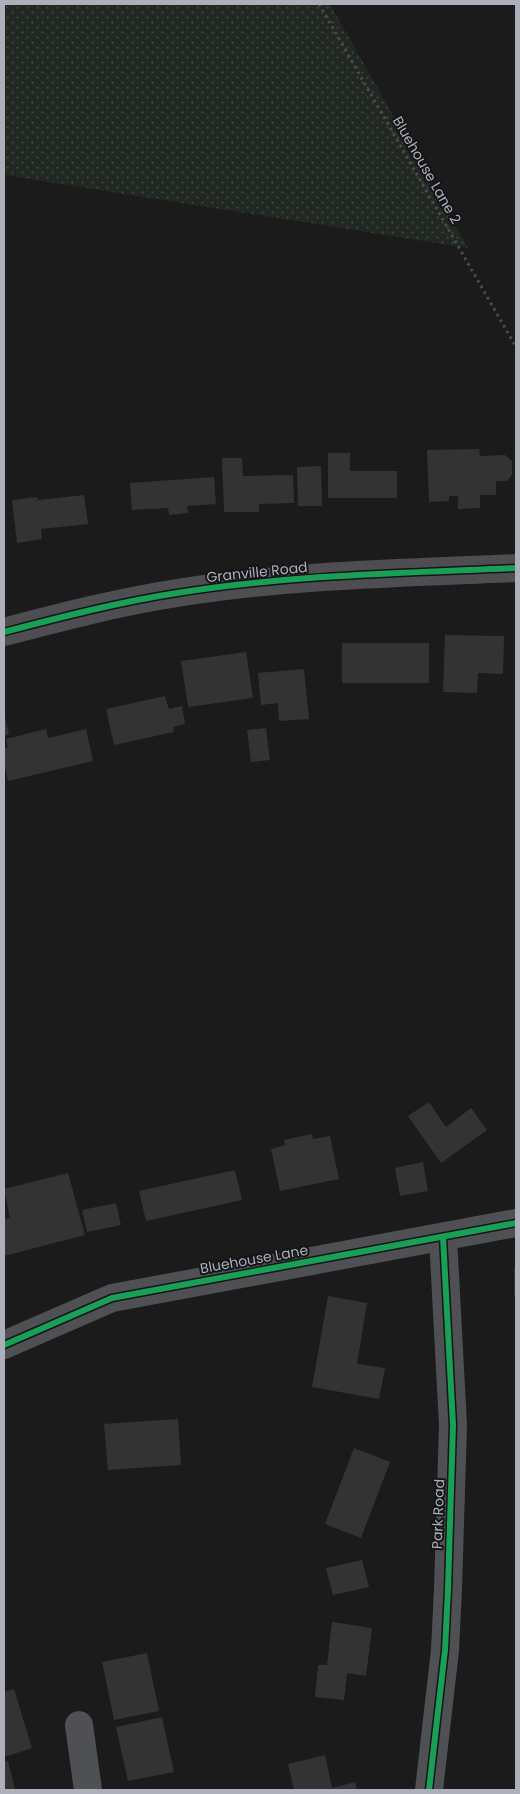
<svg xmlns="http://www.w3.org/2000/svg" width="520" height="1794" viewBox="0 0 520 1794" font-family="Poppins,sans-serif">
	<defs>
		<pattern id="green-dots" width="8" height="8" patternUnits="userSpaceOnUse" patternTransform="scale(1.25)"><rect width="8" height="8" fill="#212822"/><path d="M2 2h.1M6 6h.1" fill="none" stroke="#3f4540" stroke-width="1.8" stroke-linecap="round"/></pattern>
	</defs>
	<rect width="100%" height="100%" fill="#1b1b1b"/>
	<!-- green -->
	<path fill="url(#green-dots)" d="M 4,4 L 330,4 L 468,248 L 4,175 Z"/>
	<!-- building -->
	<path fill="#333" d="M 479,449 L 480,456 L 505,455 L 512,461 L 512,475 L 507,481 L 496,481 L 496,495 L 480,495 L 480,508 L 458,509 L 458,496 L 449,496 L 449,501 L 429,502 L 427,450 Z
		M 328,453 L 350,453 L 350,471 L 397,471 L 397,498 L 328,498 Z
		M 222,458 L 242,458 L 243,476 L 293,475 L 294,503 L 259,504 L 259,512 L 224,512 Z
		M 321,466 L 322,506 L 298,506 L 297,467 Z
		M 214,477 L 216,504 L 187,506 L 188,513 L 169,515 L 168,508 L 132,510 L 130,483 Z
		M 84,495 L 88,524 L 41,529 L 42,539 L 17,543 L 12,500 L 37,497 L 38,500 Z
		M 445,635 L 504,636 L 503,674 L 478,673 L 477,693 L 443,692 Z
		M 342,643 L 429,643 L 429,683 L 342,683 Z
		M 246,652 L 253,698 L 188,707 L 181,661 Z
		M 304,669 L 309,719 L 279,721 L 278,703 L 261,705 L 258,673 Z
		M 165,696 L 169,709 L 182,706 L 185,724 L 173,727 L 174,732 L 114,745 L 106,709 Z
		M 4,713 L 9,734 L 4,736 Z
		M 266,728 L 270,760 L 251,762 L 247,730 Z
		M 46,729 L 48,738 L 86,729 L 93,761 L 8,781 L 4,763 L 4,748 L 8,747 L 6,739 Z
		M 429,1102 L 446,1127 L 471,1108 L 487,1130 L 441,1163 L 408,1116 Z
		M 312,1134 L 313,1139 L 330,1136 L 339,1179 L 280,1191 L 271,1149 L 285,1145 L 284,1140 Z
		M 423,1162 L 428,1191 L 400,1196 L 395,1168 Z
		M 235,1170 L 242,1200 L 146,1221 L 139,1191 Z
		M 68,1173 L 85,1235 L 4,1256 L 4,1219 L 10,1218 L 4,1189 Z
		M 116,1203 L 121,1225 L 87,1232 L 82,1210 Z
		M 514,1268 L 516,1268 L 516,1296 L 514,1296 Z
		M 328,1296 L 367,1303 L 357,1364 L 385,1368 L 379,1399 L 312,1387 Z
		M 178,1419 L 181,1465 L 108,1470 L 104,1424 Z
		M 354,1448 L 390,1462 L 361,1538 L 325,1524 Z
		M 362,1560 L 369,1587 L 333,1595 L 326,1568 Z
		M 332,1622 L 372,1628 L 366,1676 L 347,1673 L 344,1700 L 315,1697 L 318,1665 L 327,1665 Z
		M 147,1653 L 159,1711 L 114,1720 L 102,1662 Z
		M 14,1689 L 32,1748 L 4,1757 L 4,1692 Z
		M 162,1717 L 174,1772 L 128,1781 L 116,1727 Z
		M 325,1755 L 332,1788 L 355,1782 L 357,1790 L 294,1790 L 288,1764 Z
		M 8,1761 L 15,1790 L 4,1790 L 4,1762 Z"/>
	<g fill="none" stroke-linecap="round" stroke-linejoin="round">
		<!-- path -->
		<path stroke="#4b4c4f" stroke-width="3" stroke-dasharray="2.5 4" stroke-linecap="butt" d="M 319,4 L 516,347"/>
		<!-- street -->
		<path stroke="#4f5054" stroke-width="28" d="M 4,1345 L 112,1298 L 516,1223
			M 79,1725 L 88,1790
			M 429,1790 L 445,1650 L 448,1589 L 453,1425 L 443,1237"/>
		<!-- secondary -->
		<path stroke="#4e4e52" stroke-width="28" d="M 4,632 C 61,617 119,602 177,593 C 289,575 403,573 516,568"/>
		<!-- cycleway casing -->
		<g stroke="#151517" stroke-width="9">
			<path id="cycleway" d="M 4,632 C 61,617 119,602 177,593 C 289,575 403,573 516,568
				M 4,1345 L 112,1298 L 516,1223
				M 429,1790 L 445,1650 L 448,1589 L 453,1425 L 443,1237"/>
		</g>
		<!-- cycleway -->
		<use href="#cycleway" stroke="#1a9f57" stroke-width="6"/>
	</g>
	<g text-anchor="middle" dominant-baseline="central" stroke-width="4" stroke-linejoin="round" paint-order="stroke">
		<!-- street labels -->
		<g font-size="14" fill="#adb0bb" stroke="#151517">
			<text transform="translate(427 170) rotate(60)">Bluehouse Lane 2</text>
			<text transform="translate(257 572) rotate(-6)">Granville Road</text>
			<text transform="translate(254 1259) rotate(-10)">Bluehouse Lane</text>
			<text transform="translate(438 1514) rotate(-88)">Park Road</text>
		</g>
	</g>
	<!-- border -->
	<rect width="520" height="1794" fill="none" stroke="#adb0bb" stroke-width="10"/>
</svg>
